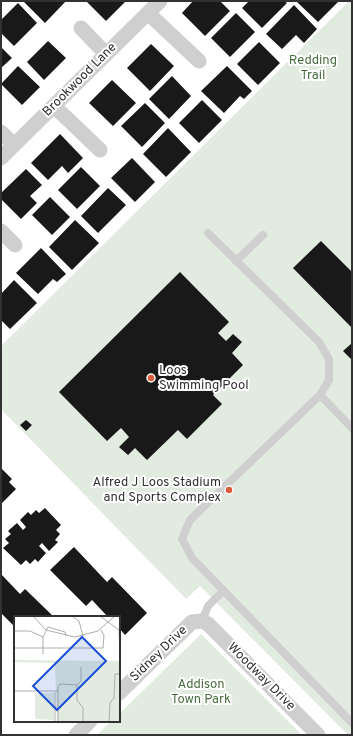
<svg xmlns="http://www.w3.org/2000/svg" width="353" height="736" viewBox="0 0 353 736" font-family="Overpass,sans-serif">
	<rect width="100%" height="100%" fill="#fff"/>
	<!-- green -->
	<path fill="#e2ebdf" d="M 349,1 L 352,1 L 352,735 L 348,735 L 200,586 L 186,599 L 1,409 L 1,346 Z
		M 201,634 L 302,735 L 97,735 L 111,721 L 119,721 L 119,714 Z"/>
	<!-- building -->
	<path fill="#191919" d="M 23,1 L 66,1 L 45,23 Z
		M 86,1 L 126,1 L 106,21 Z
		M 193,1 L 220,1 L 230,11 L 205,36 L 182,13 Z
		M 249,1 L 284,1 L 287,3 L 262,28 L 242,8 Z
		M 296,1 L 339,1 L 318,22 Z
		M 18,3 L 37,23 L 14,46 L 1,33 L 1,20 Z
		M 294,5 L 317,29 L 304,43 L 296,35 L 282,49 L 266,34 Z
		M 236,13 L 255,32 L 230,57 L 211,38 Z
		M 48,41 L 66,58 L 44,80 L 27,62 Z
		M 259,42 L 280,63 L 258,85 L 237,64 Z
		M 151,44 L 174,66 L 150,91 L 127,68 Z
		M 1,47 L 12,58 L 1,68 Z
		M 18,66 L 40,87 L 22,105 L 1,84 Z
		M 227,66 L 252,91 L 244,99 L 240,96 L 224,113 L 201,91 Z
		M 172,76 L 191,96 L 169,119 L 149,99 Z
		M 112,80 L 136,103 L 113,126 L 89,103 Z
		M 202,100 L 222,120 L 199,143 L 179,123 Z
		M 145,103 L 165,123 L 142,147 L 121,126 Z
		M 168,128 L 191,152 L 166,177 L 143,154 Z
		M 60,134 L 83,158 L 68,173 L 62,166 L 48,180 L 31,163 Z
		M 132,158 L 155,182 L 135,202 L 111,178 Z
		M 81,167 L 100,186 L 77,209 L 58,190 Z
		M 26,169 L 42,185 L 30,196 L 37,203 L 21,219 L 1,199 L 1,193 Z
		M 108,188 L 126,205 L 98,233 L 81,216 Z
		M 50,197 L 70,217 L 52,235 L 32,215 Z
		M 75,220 L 99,243 L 72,270 L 49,247 Z
		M 321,241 L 352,272 L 352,328 L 293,268 Z
		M 41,248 L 66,274 L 57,282 L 53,279 L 38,294 L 16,273 Z
		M 180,272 L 229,322 L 218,333 L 226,341 L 233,334 L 242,342 L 232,353 L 243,365 L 213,395 L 222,404 L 187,439 L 178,430 L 147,460 L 135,448 L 128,455 L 119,447 L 129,437 L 121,428 L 107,441 L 59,392 Z
		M 14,280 L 37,303 L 10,329 L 1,320 L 1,294 Z
		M 352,343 L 352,360 L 343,351 Z
		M 26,420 L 32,425 L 26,431 L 20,425 Z
		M 1,468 L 12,479 L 9,482 L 16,489 L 1,504 Z
		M 45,508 L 61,525 L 56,530 L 60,534 L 55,540 L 58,542 L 49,551 L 42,543 L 39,546 L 46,553 L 38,562 L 35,559 L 30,564 L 26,560 L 21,565 L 3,548 L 9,543 L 5,539 L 11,534 L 8,531 L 17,523 L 23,530 L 26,527 L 20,520 L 28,512 L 31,515 L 36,510 L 39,513 Z
		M 74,547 L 107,582 L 112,577 L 147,613 L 125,635 L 119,628 L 119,617 L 108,617 L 92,600 L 86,606 L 50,570 Z
		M 1,574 L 20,594 L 25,589 L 54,617 L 15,617 L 15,627 L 1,613 Z"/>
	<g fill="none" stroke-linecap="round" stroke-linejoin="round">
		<!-- lane -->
		<path stroke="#cfcfcf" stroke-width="8" d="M 208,233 L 319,342 L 329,359 L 329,380 L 320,395
			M 236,261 L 263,235
			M 352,428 L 320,395 L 190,520 L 182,539 L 192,558 L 352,723
			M 202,621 L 208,606 L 223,591"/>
		<!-- street -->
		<path stroke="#cfcfcf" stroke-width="15" d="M 148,13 L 199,61
			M 81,28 L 106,54
			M 54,106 L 100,150
			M 1,132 L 14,145
			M 1,158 L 160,1
			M 1,231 L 15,245
			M 119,693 L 192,622 L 202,621 L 208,624 L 318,735
			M 76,735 L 90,721"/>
	</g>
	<!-- markers -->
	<g fill="#df5b3e" stroke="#fff" stroke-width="1.5">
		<circle cx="151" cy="378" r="4"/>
		<circle cx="229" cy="490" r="4"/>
	</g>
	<g text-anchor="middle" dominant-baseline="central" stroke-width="4" stroke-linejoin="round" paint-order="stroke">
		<!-- park labels -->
		<g font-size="13" fill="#4a6d40" stroke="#fff">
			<text x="313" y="61">Redding<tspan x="313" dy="15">Trail</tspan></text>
			<text x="201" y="685">Addison<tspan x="201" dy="15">Town Park</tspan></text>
		</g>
		<!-- street labels -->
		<g font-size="13" fill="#323232" stroke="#fff">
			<text transform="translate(80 80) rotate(-45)">Brookwood Lane</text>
			<text transform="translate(159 654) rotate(-44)">Sidney Drive</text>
			<text transform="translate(261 677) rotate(45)">Woodway Drive</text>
		</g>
		<!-- poi labels -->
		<g font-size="13" fill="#323232" stroke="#fff" text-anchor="start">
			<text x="159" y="371">Loos<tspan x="159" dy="15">Swimming Pool</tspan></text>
			<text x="221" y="483" text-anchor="end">Alfred J Loos Stadium<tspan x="221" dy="15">and Sports Complex</tspan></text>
		</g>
	</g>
	<!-- overview -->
	<g transform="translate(14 616)">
		<rect width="106" height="106" fill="#fff"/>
		<path d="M 0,44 L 106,45 L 105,106 L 43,106 L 41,47 L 0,46 ZM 21,77 L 40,77 L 40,104 L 21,103 Z" fill="#e2ebdf"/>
		<path fill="none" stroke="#adadad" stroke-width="1" d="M 19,0 L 32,14 L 61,21 L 84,15 L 101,0M 58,0 L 65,5 L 69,20M 86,0 L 105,14 L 106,35M 0,15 L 16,15 L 29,21M 0,32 L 89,32 L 90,19 L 87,14M 29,38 L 29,21 L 34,11 L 51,16 L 52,20M 63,69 L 67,65 L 67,51M 0,75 L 44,75M 41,76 L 41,106M 44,106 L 44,71 L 46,68 L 63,69 L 63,84 L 69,92 L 69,106M 95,106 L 96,87 L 100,82 L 101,58 L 106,58"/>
		<path fill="#1d4ed8" fill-opacity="0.15" stroke="#1d4ed8" stroke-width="2" d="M 68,21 L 92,45 L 43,94 L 19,70 Z"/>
		<rect width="106" height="106" fill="none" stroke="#323232" stroke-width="2"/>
	</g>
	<!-- border -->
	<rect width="353" height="736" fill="none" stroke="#323232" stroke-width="4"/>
</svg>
